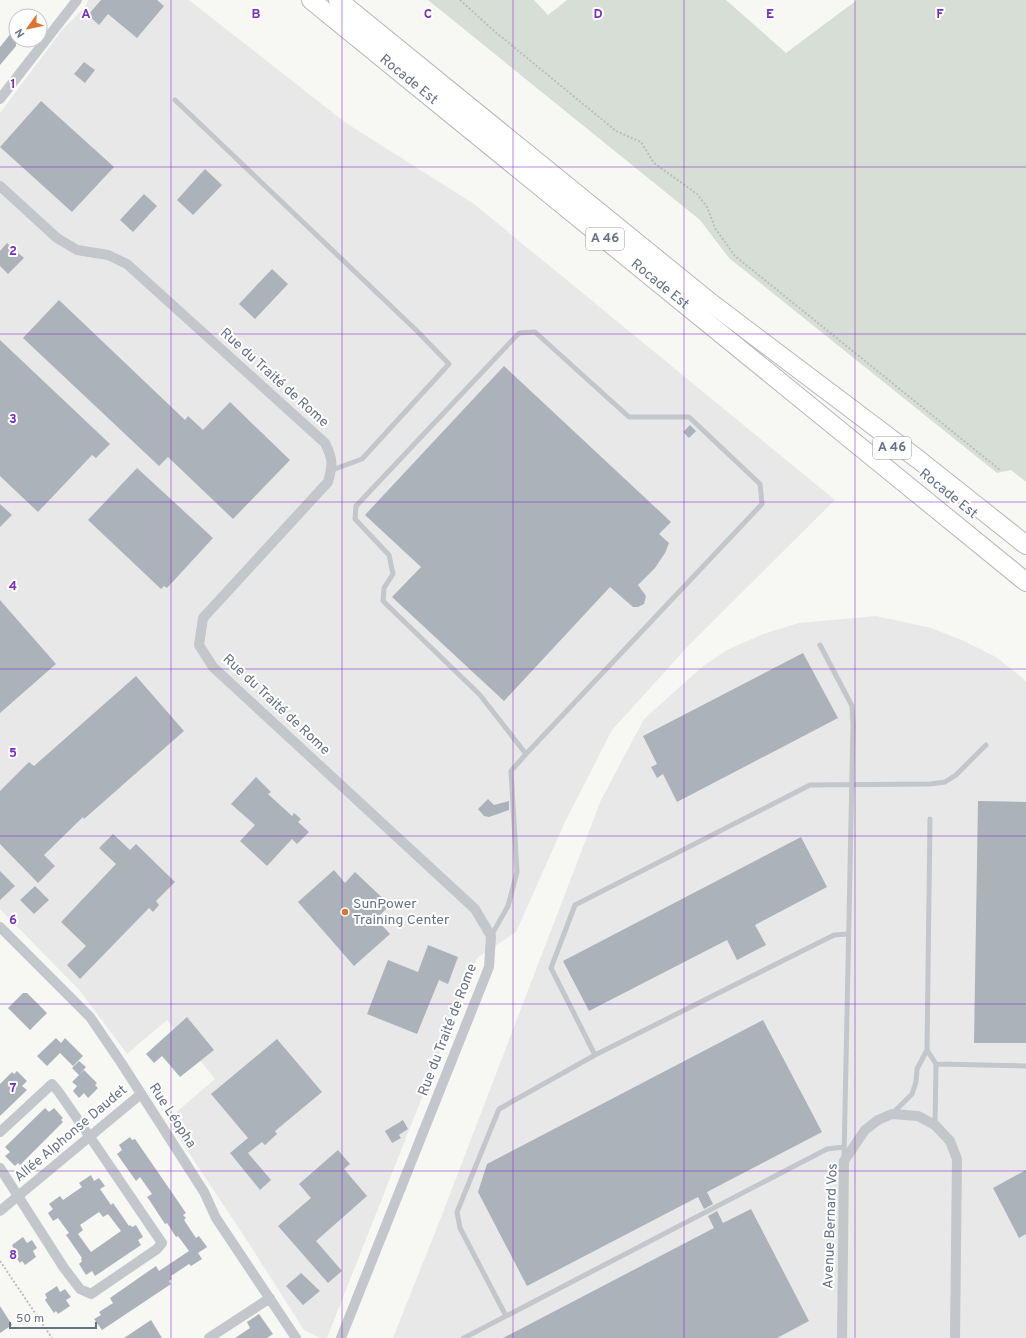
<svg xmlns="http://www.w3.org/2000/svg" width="1026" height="1338" viewBox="0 0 1026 1338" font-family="Overpass,sans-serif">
	<rect width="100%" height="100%" fill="#f7f7f4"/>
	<!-- built -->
	<path fill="#e8e8e8" d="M 88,0 L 189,0 L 346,123 L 474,204 L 835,500 L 690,644 L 612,730 L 564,824 L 516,932 L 477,958 L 327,1338 L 320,1338 L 304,1330 L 248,1242 L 167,1120 L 215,1079 L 167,1020 L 127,1054 L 80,991 L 0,909 L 0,113 L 62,30 L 86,6 Z
		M 876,616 L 931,628 L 964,641 L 996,657 L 1026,681 L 1026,1338 L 393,1338 L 440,1220 L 601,800 L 644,719 L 702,667 L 727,650 L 763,634 L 799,623 Z"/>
	<!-- green -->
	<path fill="#d7ded6" d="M 428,0 L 534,0 L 548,15 L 567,0 L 726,0 L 786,53 L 857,0 L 1026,0 L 1026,482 L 1011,470 L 997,473 L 729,258 L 700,220 Z"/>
	<!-- building -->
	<path fill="#acb2b9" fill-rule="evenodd" d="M 101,0 L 157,0 L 164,6 L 137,38 L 108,14 L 99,25 L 88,15 Z
		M 16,27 L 16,46 L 0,65 L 0,47 Z
		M 84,62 L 95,70 L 85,83 L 74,74 Z
		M 41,101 L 114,167 L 72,212 L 0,147 Z
		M 205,169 L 222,185 L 193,215 L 177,200 Z
		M 144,194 L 157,206 L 133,232 L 120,220 Z
		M 7,243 L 24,258 L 8,274 L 0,266 L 0,251 Z
		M 272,269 L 288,284 L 255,319 L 239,304 Z
		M 59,300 L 185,420 L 188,416 L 203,430 L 230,402 L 290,460 L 233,519 L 168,457 L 159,466 L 23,338 Z
		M 0,340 L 110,444 L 96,458 L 92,455 L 38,512 L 0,476 Z
		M 504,366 L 671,522 L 659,534 L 669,543 L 665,553 L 655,568 L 638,585 L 646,596 L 644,604 L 638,607 L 633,607 L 610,587 L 504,701 L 392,597 L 421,567 L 365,515 Z
		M 690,425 L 696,431 L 689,438 L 683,432 Z
		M 137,468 L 213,538 L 167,588 L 164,586 L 161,589 L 88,520 Z
		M 0,504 L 12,515 L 0,527 Z
		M 0,600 L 56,664 L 0,713 Z
		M 803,653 L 838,718 L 677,802 L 663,774 L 657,778 L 651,767 L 657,764 L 643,736 Z
		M 136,676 L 184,731 L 84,819 L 83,817 L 44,855 L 55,866 L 38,883 L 0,844 L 0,791 L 29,762 L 34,766 Z
		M 256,777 L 271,792 L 268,794 L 292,816 L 294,813 L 301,819 L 298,822 L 309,832 L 297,844 L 292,839 L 267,866 L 240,841 L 255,825 L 231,804 Z
		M 488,799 L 494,805 L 509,801 L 509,810 L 489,817 L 484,816 L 478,809 Z
		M 978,801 L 1026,802 L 1026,1043 L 974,1043 Z
		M 113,834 L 130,850 L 136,844 L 175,882 L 156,901 L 159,905 L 153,912 L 149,908 L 80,979 L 67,965 L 86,946 L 61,922 L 116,864 L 99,848 Z
		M 801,837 L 827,887 L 755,925 L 766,945 L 737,960 L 727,940 L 589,1011 L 563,961 Z
		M 334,870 L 345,883 L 355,872 L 390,905 L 376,919 L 390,934 L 354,966 L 298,902 Z
		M 0,871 L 15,886 L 0,900 Z
		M 35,886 L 49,900 L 34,914 L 20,900 Z
		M 428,945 L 458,957 L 448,984 L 439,980 L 417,1034 L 367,1014 L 388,960 L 418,972 Z
		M 23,993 L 27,993 L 47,1013 L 30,1030 L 8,1008 Z
		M 187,1017 L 214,1050 L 180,1077 L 162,1056 L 154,1063 L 146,1054 Z
		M 763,1020 L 822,1132 L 707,1192 L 713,1204 L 704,1209 L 698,1197 L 527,1286 L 478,1192 L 487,1164 Z
		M 56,1038 L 61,1043 L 65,1038 L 83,1056 L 73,1066 L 60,1053 L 47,1066 L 37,1056 Z
		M 277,1039 L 322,1092 L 275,1131 L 277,1134 L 265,1145 L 262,1142 L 248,1153 L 271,1180 L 260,1190 L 230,1153 L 248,1138 L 211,1094 Z
		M 79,1061 L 86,1067 L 79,1075 L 72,1068 Z
		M 84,1070 L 97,1083 L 95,1085 L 98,1088 L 88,1098 L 84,1093 L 79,1098 L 73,1091 L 77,1086 L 72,1082 Z
		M 17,1071 L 27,1081 L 22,1086 L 27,1090 L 0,1116 L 0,1084 L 12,1072 L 14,1074 Z
		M 45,1108 L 49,1112 L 54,1108 L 63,1118 L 61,1120 L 63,1122 L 20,1165 L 18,1163 L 15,1166 L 5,1156 L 10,1152 L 5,1147 Z
		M 403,1120 L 408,1129 L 399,1135 L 401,1138 L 392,1143 L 385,1131 Z
		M 130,1137 L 132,1140 L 135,1139 L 186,1213 L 183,1215 L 186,1218 L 184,1220 L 196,1238 L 199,1236 L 207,1247 L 198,1253 L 202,1259 L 191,1266 L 189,1264 L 171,1276 L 172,1279 L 169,1281 L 171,1284 L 102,1330 L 94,1319 L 101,1315 L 99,1312 L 113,1303 L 110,1298 L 156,1266 L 159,1271 L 189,1251 L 178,1236 L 176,1237 L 167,1223 L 165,1224 L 150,1201 L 147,1197 L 152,1194 L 140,1177 L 136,1181 L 117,1154 L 122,1150 L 119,1145 Z
		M 338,1150 L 350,1164 L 344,1169 L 367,1196 L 316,1241 L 342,1271 L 328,1283 L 278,1226 L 311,1198 L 299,1184 Z
		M 1026,1170 L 1026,1234 L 1019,1238 L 993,1188 Z
		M 91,1175 L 94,1181 L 99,1178 L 105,1186 L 100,1189 L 111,1205 L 113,1203 L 129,1226 L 130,1225 L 132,1227 L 136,1225 L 143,1237 L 138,1240 L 141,1245 L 95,1276 L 92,1271 L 86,1275 L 79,1264 L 82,1261 L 81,1259 L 82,1258 L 66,1235 L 69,1233 L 58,1218 L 53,1221 L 48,1213 L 53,1209 L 49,1204 L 60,1196 L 63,1200 L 79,1189 L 82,1187 L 79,1183 ZM 99,1212 L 103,1217 L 108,1214 L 121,1231 L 91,1252 L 78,1234 L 83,1230 L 80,1225 Z
		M 751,1209 L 809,1321 L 777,1338 L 503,1338 L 714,1228 L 708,1216 L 717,1211 L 723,1223 Z
		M 23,1237 L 27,1243 L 32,1240 L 37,1248 L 33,1251 L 36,1257 L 25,1265 L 22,1261 L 20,1263 L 11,1251 L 14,1249 L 12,1245 Z
		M 301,1273 L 320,1291 L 303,1305 L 286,1286 Z
		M 57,1286 L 60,1292 L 65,1289 L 71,1297 L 66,1300 L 70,1306 L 58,1314 L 56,1311 L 54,1313 L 45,1300 L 47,1298 L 45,1294 Z
		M 0,1306 L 12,1325 L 0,1333 Z
		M 259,1314 L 273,1334 L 267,1338 L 235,1338 L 250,1328 L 247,1322 Z
		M 151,1320 L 162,1338 L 124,1338 Z"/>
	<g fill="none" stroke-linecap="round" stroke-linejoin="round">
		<!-- motorway casing -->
		<g stroke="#b6b8bc" stroke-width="20">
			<g id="motorway">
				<path id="s1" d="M 311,0 L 1026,582"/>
				<path d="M 338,0 L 711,303 L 919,460 L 1026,545"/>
			</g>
		</g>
		<!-- path -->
		<path stroke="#bbbdc0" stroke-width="2" stroke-dasharray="2 2" stroke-linecap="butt" d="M 460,0 L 493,30 L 616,131 L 641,142 L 654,163 L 697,194 L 707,207 L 715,228 L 735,256 L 1000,470
			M 0,1261 L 52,1338"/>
		<!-- service -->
		<path stroke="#c3c6ca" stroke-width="5" d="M 175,100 L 417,331 L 449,364 L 362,459 L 332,470
			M 820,645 L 852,706 L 853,725 L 844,1158
			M 491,936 L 508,906 L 517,872 L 511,771 L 526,754 L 762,504 L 760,484 L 689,417 L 629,417 L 535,332 L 519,333 L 356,506 L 355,519 L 389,555 L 393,574 L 384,588 L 383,601 L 480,695 L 526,754
			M 927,1050 L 936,1064 L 935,1125
			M 595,1055 L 551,968 L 575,905 L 810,785 L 930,784 L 945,782 L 956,775 L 986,745
			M 936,1064 L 1026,1066
			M 893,1113 L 912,1094 L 916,1082 L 917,1069 L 927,1050 L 930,819
			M 506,1316 L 460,1228 L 457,1212 L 499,1109 L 595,1055 L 834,935 L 848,934
			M 464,1338 L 827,1149 L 844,1147"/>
		<!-- minor -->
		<path stroke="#c3c6ca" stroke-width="10" d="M 0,99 L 77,0
			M 0,186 L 57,238 L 77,250 L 108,255 L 127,264 L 325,443 C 333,459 333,464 328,482 L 203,618 L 199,645 L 213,667 L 475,909 L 491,936 L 489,967 L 341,1338
			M 0,927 L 90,1017 L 122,1064 L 204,1192 L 216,1218 L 296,1338
			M 0,1132 L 52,1084 L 58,1091 L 90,1137 L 162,1243 L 157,1249 L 91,1294 L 80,1289 L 64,1268 L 0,1168
			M 0,1211 L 141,1094
			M 209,1338 L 270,1298
			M 842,1338 L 844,1161 L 865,1130 L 878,1120 L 892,1114 L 918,1116 L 935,1125 L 950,1141 L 957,1159 L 955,1338"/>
		<!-- motorway -->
		<use href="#motorway" stroke="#fff" stroke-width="18"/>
	</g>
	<!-- grid -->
	<path fill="none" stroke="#7b2cbf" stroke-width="1" stroke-opacity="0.55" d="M 171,0 L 171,1338M 342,0 L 342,1338M 513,0 L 513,1338M 684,0 L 684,1338M 855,0 L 855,1338M 0,167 L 1026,167M 0,334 L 1026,334M 0,502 L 1026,502M 0,669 L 1026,669M 0,836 L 1026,836M 0,1004 L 1026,1004M 0,1171 L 1026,1171"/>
	<!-- markers -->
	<circle fill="#dd742f" stroke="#fff" stroke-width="1.5" cx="345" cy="912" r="4"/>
	<g text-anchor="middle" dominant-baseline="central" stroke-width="4" stroke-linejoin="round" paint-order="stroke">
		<!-- shield labels -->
		<g fill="#fff" stroke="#959da9" stroke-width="1">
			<rect x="586" y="228" width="38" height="22" rx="3"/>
			<rect x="873" y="437" width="38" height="22" rx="3"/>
		</g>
		<g font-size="13" font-weight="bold" fill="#677384">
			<text x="605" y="239">A 46</text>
			<text x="892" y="448">A 46</text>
		</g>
		<!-- street labels -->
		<g font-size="14" fill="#677384" stroke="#fff">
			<text stroke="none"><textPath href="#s1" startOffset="126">Rocade Est</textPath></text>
			<text stroke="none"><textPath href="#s1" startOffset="450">Rocade Est</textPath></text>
			<text transform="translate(274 378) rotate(42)">Rue du Traité de Rome</text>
			<text transform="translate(948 494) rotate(39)">Rocade Est</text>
			<text transform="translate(276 705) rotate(43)">Rue du Traité de Rome</text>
			<text transform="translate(448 1030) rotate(-69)">Rue du Traité de Rome</text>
			<text transform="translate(172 1116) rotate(57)">Rue Léopha</text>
			<text transform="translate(71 1134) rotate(-40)">Allée Alphonse Daudet</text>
			<text transform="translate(831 1226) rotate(-88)">Avenue Bernard Vos</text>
		</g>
		<!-- poi labels -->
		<g font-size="14" fill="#677384" stroke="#fff" text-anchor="start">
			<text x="353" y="904">SunPower<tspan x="353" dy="16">Training Center</tspan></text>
		</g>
	</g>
	<g font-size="13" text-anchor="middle" font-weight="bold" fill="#7b2cbf" stroke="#fff" stroke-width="4" stroke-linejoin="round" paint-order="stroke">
		<text x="86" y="18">A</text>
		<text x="256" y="18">B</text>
		<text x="428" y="18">C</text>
		<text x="598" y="18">D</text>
		<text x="770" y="18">E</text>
		<text x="940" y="18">F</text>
		<text x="13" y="88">1</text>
		<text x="13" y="255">2</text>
		<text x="13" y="423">3</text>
		<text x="13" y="590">4</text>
		<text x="13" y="757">5</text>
		<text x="13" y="924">6</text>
		<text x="13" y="1092">7</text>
		<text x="13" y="1259">8</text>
	</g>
	<!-- north arrow -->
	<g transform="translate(28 28) rotate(237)"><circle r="19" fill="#ffffff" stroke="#c2c7ce"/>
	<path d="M0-3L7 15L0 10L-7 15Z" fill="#dd742f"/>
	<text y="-6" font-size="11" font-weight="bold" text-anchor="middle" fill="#677384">N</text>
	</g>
	<!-- scale -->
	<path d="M10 1322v6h86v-6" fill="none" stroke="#677384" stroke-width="2"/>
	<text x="16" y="1322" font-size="12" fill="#677384" stroke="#ffffff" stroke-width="3" paint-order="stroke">50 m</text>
</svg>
